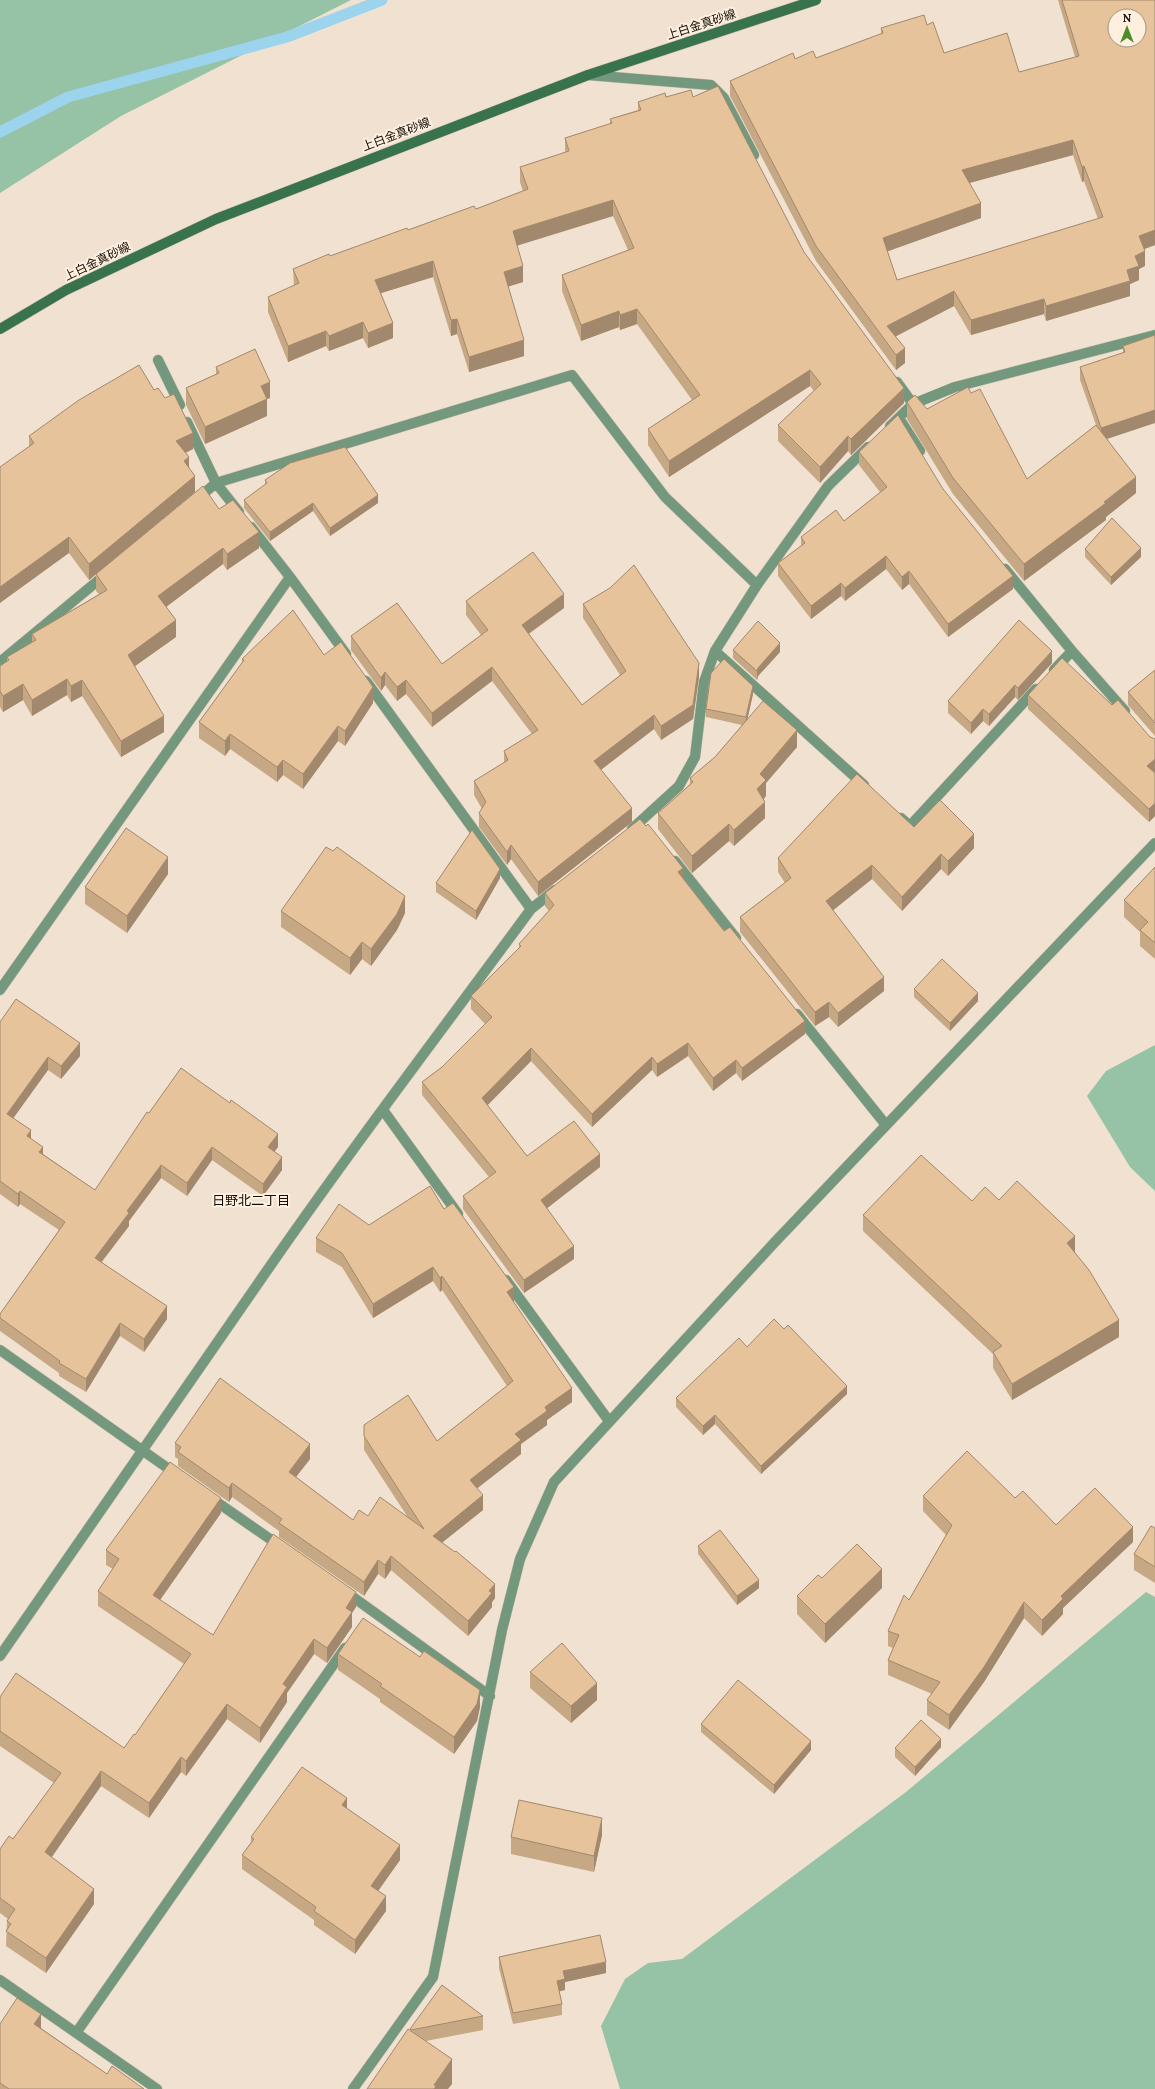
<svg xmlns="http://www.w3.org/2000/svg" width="1155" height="2089" viewBox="0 0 1155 2089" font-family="Lora,'Noto Sans JP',serif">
	<rect width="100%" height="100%" fill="#f1e1d1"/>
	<!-- green -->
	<path fill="#96c2a6" d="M 0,0 L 351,0 L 121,116 L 0,193 Z
		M 1155,1045 L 1155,1191 L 1130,1167 L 1087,1096 L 1106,1071 Z
		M 1146,1592 L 1155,1597 L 1155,2089 L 620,2089 L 601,2026 L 625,1979 L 648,1963 L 682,1959 L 906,1792 Z"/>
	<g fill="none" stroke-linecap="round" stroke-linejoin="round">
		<!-- stream -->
		<path stroke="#9cd3ed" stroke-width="11" d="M 0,132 L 68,97 L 287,37 L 382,0"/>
		<!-- lane casing -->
		<g stroke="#cdbfb1" stroke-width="11">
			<path id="lane" d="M 588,75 L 711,85 L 724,98 L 754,155
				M 897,382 L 913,404"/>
		</g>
		<!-- street casing -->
		<g stroke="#cdbfb1" stroke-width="11">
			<path id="street" d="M 158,360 L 180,405
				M 899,418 L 920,451
				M 187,422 L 216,483 L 239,512
				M 890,426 L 913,404 L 955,387 L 1155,335
				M 196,500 L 216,483 L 572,375 L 665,497 L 757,585
				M 251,527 L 290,577 L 346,654
				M 1005,569 L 1072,651 L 1125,711
				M 715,651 L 864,785
				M 0,662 L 106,574
				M 1054,670 L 1072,651
				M 366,681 L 531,909
				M 901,818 L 910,826 L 1036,689
				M 632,829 L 679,786 L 695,757 L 704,682 L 715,651 L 757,585 L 828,486 L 868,447
				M 675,861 L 736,938
				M 0,990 L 290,577
				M 797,1014 L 886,1125
				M 383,1110 L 458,1214
				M 506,1280 L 609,1421
				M 0,1350 L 176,1474
				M 211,1498 L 280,1546
				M 346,1592 L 490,1696
				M 0,1656 C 86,1533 171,1409 257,1285 C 345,1157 439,1034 531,909 L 555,890
				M 0,1980 L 157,2089
				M 76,2033 L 345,1648
				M 353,2089 L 433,1977 L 502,1630 L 520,1559 L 554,1482 L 774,1243 L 1155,843"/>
		</g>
		<!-- secondary casing -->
		<g stroke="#cdbfb1" stroke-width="11">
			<path id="secondary" d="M 0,329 L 66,290 L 216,219 L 588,75 L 816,0"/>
		</g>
		<!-- lane -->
		<use href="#lane" stroke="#73987d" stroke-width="10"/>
		<!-- street -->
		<use href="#street" stroke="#73987d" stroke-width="10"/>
		<!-- secondary -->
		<use href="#secondary" stroke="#39734d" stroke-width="10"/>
	</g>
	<!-- wall -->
	<path fill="#c7a885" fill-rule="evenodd" d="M 1058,0 L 1155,0 L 1155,245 L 1144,249 L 1145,266 L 1139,269 L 1139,280 L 1130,284 L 1130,296 L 1046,321 L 1044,314 L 971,335 L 954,306 L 895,336 L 905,363 L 896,370 L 816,261 L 730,96 L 730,81 L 795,59 L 816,58 L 881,34 L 881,28 L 927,25 L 944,53 L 1019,72 L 1075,57 ZM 1073,155 L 1082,182 L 1084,181 L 1098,219 L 897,280 L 887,251 L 981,218 L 969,183 Z
		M 666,97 L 693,97 L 804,252 L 904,403 L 851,455 L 848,451 L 820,483 L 778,441 L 778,425 L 814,391 L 810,386 L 669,477 L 648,445 L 648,429 L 692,400 L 637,324 L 620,330 L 619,327 L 581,341 L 562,291 L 562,275 L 628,250 L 613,216 L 517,245 L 523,282 L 508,286 L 524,356 L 469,372 L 457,334 L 451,336 L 433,277 L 381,293 L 393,338 L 368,348 L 363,338 L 329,351 L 326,346 L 288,362 L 268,312 L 268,297 L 294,286 L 293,269 L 408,230 L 476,209 L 523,191 L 520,182 L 520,167 L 565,153 L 565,138 L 610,124 L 610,119 L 638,110 L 638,102 Z
		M 1155,335 L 1107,439 L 1136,493 L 1106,517 L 1106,520 L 1024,581 L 953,494 L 907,419 L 907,402 L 927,409 L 971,393 L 1027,479 L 1096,425 L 1080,380 L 1080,367 L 1123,353 L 1123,346 Z
		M 216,367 L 270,398 L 267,399 L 267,416 L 205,444 L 186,405 L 186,388 L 216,374 Z
		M 154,390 L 193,449 L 186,453 L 195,492 L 89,580 L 69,553 L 29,446 L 29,436 Z
		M 859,452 L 943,489 L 1013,589 L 948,637 L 909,584 L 902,590 L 886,569 L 845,601 L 841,596 L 811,619 L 778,576 L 778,563 L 801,546 L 801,537 L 844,521 L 880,492 L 859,465 Z
		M 265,480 L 378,503 L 330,536 L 313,511 L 270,541 L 244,508 L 244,500 L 265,485 Z
		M 219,509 L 259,548 L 227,570 L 223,564 L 166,607 L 176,637 L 135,666 L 164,732 L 121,757 L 82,696 L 71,702 L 67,695 L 32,716 L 23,700 L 3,712 L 0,707 L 0,666 L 7,661 L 7,657 L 32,643 L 32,634 L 99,594 L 96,591 L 96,574 Z
		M 1085,549 L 1141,557 L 1111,585 L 1085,557 Z
		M 466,601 L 564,608 L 529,634 L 582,705 L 620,675 L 583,618 L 583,604 L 699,677 L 693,719 L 661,740 L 654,729 L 601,770 L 632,822 L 538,896 L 511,859 L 507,865 L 479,827 L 479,813 L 482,809 L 474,795 L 474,781 L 504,763 L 504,751 L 532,734 L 492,681 L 432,727 L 406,694 L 397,701 L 385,685 L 381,691 L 351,650 L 351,636 L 442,664 L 481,635 L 466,615 Z
		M 733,650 L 780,652 L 758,676 L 757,680 L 733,658 Z
		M 324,655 L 373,703 L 345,746 L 338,741 L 303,789 L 283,775 L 277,782 L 230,749 L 225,756 L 199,738 L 199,722 L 242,663 L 242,659 Z
		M 1052,663 L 1018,700 L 1015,697 L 989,726 L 983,721 L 971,734 L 948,713 L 948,701 Z
		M 1155,670 L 1155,736 L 1128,705 L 1128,692 Z
		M 753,694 L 747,719 L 797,747 L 766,783 L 766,796 L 764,799 L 765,818 L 734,846 L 729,841 L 692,873 L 658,829 L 658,813 L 690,784 L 690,778 L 715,757 L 742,725 L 706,717 L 706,709 Z
		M 1028,695 L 1112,705 L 1150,737 L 1155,773 L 1155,816 L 1149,822 L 1028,709 Z
		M 914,827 L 974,848 L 948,876 L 941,869 L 902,911 L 872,879 L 833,910 L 884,991 L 838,1027 L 829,1017 L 815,1026 L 740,932 L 740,917 L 785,883 L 778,872 L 778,858 Z
		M 1155,867 L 1155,959 L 1140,946 L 1140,932 L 1124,917 L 1124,900 Z
		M 168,874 L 127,933 L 85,904 L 85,887 Z
		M 500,878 L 476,920 L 436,892 L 436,883 Z
		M 683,878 L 805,1034 L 742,1081 L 736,1073 L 713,1091 L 688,1056 L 657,1077 L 652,1070 L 592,1127 L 531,1061 L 487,1105 L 527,1156 L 600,1167 L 547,1208 L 574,1259 L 524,1293 L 463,1209 L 463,1196 L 489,1177 L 422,1095 L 422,1082 L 442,1067 L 485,1024 L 471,1009 L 471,996 L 519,948 L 519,944 L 549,911 L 545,906 L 545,893 Z
		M 281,911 L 405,913 L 397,930 L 371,966 L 362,959 L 350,975 L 281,927 Z
		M 914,989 L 978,1001 L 950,1031 L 914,997 Z
		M 0,1022 L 80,1056 L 61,1079 L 48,1070 L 13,1118 L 43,1154 L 95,1190 L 149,1113 L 278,1147 L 274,1152 L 282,1170 L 263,1196 L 212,1160 L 187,1196 L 161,1178 L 129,1221 L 129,1226 L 102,1262 L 167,1319 L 144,1352 L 120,1336 L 86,1392 L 59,1376 L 59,1373 L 0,1331 L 0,1314 L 59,1230 L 20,1204 L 18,1207 L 0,1194 Z
		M 999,1200 L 1075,1252 L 1119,1337 L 1012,1400 L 993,1368 L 993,1354 L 863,1231 L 863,1215 L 972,1201 Z
		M 444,1209 L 514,1301 L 513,1301 L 572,1402 L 547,1420 L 547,1425 L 521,1444 L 521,1454 L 477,1488 L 483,1510 L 442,1542 L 495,1598 L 492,1602 L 492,1607 L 468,1636 L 391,1570 L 385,1579 L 378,1574 L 364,1596 L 279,1537 L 279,1531 L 232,1497 L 229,1502 L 178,1466 L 178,1459 L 175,1457 L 175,1443 L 310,1459 L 296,1477 L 353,1520 L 368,1516 L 407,1516 L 364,1450 L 364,1425 L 437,1441 L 507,1386 L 442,1290 L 440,1292 L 433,1281 L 373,1318 L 342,1267 L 316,1252 L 316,1238 L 369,1225 Z
		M 747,1347 L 847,1394 L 761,1474 L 715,1424 L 703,1435 L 676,1407 L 676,1398 Z
		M 923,1496 L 1015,1498 L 1056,1525 L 1133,1542 L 1063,1608 L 1063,1614 L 1042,1636 L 1024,1618 L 984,1682 L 949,1730 L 927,1715 L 927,1700 L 932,1694 L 888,1675 L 888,1660 L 893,1648 L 888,1646 L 888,1631 L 909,1600 L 946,1535 L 923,1511 Z
		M 221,1513 L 160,1600 L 213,1635 L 356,1607 L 352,1613 L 352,1627 L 327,1663 L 314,1654 L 287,1693 L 287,1702 L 260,1743 L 227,1719 L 186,1776 L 181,1772 L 149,1818 L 101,1786 L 51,1857 L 94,1904 L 46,1973 L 6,1946 L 7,1921 L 8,1919 L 0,1913 L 0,1849 L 13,1839 L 54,1783 L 0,1746 L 0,1697 L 124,1748 L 135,1735 L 184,1664 L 98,1606 L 98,1591 L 113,1569 L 106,1565 L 106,1550 Z
		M 1155,1528 L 1155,1583 L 1134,1570 L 1134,1554 Z
		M 698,1546 L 759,1588 L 737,1605 L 698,1554 Z
		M 822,1578 L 882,1588 L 825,1643 L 797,1614 L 797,1596 Z
		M 338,1654 L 480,1707 L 477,1721 L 454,1754 L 380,1702 L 380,1699 L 338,1670 Z
		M 530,1672 L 597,1700 L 571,1723 L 530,1688 Z
		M 701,1724 L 811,1750 L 774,1794 L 701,1732 Z
		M 941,1747 L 915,1776 L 895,1757 L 895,1748 Z
		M 347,1809 L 400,1860 L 378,1891 L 386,1911 L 355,1954 L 314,1925 L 314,1920 L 242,1869 L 242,1855 L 251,1842 L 251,1837 Z
		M 602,1835 L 594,1872 L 511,1854 L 511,1837 Z
		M 499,1957 L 606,1973 L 565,1982 L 565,1990 L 559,1991 L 562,2004 L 562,2015 L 513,2024 L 499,1968 Z
		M 483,2016 L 483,2030 L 426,2041 L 452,2084 L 410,2029 Z
		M 0,2024 L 41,2028 L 107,2074 L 144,2089 L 0,2089 Z"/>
	<!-- shaded-wall -->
	<path fill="#a2886c" d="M 1073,140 L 1073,155 L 962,185 L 962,170 Z
		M 1084,166 L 1084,181 L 1082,182 L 1082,167 Z
		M 613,200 L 613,216 L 513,247 L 513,231 Z
		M 981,203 L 981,218 L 883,253 L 883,238 Z
		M 1155,230 L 1155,245 L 1139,251 L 1139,236 Z
		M 1145,251 L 1145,266 L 1139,269 L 1139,280 L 1130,284 L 1130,296 L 1046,321 L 1046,306 L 1127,270 L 1135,256 Z
		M 433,261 L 433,277 L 375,295 L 375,280 Z
		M 523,266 L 523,282 L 504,288 L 504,272 Z
		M 954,291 L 954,306 L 887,341 L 887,326 Z
		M 1044,299 L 1044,314 L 971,335 L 971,320 Z
		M 637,309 L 637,324 L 620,330 L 620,315 Z
		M 619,311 L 619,327 L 581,341 L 581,325 Z
		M 457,319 L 457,334 L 451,336 L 451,320 Z
		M 363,322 L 363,338 L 329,351 L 329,336 Z
		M 393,323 L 393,338 L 368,348 L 368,333 Z
		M 326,331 L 326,346 L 288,362 L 288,346 Z
		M 524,340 L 524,356 L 469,372 L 469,357 Z
		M 905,348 L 905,363 L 896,370 L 896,355 Z
		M 810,370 L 810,386 L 669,477 L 669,461 Z
		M 270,382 L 270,398 L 267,399 L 267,416 L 205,444 L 205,427 L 261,386 Z
		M 904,388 L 904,403 L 851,455 L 851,439 Z
		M 1155,410 L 1155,423 L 1101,441 L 1101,428 Z
		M 193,433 L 193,449 L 176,457 L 176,441 Z
		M 848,436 L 848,451 L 820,483 L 820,467 Z
		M 189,457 L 189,473 L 184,461 Z
		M 195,476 L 195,492 L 89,580 L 89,564 Z
		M 1136,477 L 1136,493 L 1106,517 L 1106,520 L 1024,581 L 1024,564 Z
		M 378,495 L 378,503 L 330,536 L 330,528 Z
		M 313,503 L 313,511 L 270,541 L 270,532 Z
		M 259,532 L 259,548 L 227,570 L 227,554 Z
		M 69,537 L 69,553 L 0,603 L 0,587 Z
		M 223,548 L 223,564 L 158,613 L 158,596 Z
		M 1141,548 L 1141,557 L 1111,585 L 1111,577 Z
		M 886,556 L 886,569 L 845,601 L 845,588 Z
		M 909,571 L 909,584 L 902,590 L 902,577 Z
		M 1013,576 L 1013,589 L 948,637 L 948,624 Z
		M 841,583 L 841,596 L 811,619 L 811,606 Z
		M 564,594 L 564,608 L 522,638 L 522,625 Z
		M 176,620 L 176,637 L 128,671 L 128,655 Z
		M 780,643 L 780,652 L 758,676 L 757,680 L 757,671 L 758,668 Z
		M 1052,651 L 1052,663 L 1018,700 L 1018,688 Z
		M 699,663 L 699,677 L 693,719 L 661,740 L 661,726 Z
		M 492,667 L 492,681 L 432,727 L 432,713 Z
		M 385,672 L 385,685 L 381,691 L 381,678 Z
		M 67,679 L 67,695 L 32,716 L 32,700 Z
		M 82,680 L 82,696 L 71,702 L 71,686 Z
		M 406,680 L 406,694 L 397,701 L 397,687 Z
		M 23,684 L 23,700 L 3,712 L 3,696 Z
		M 1015,685 L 1015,697 L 989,726 L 989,714 Z
		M 753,686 L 753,694 L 746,726 L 746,717 Z
		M 373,687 L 373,703 L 345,746 L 345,731 Z
		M 983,709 L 983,721 L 971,734 L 971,723 Z
		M 654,715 L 654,729 L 594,775 L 594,761 Z
		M 164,716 L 164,732 L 121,757 L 121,741 Z
		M 338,726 L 338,741 L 303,789 L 303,774 Z
		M 797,730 L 797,747 L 766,783 L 766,796 L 757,806 L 757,789 L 760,774 Z
		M 230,734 L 230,749 L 225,756 L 225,741 Z
		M 1155,759 L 1155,773 L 1147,779 L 1147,766 Z
		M 283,760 L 283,775 L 277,782 L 277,767 Z
		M 765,802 L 765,818 L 734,846 L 734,830 Z
		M 1155,803 L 1155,816 L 1149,822 L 1149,809 Z
		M 632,808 L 632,822 L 538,896 L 538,882 Z
		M 729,824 L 729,841 L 692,873 L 692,856 Z
		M 974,834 L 974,848 L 948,876 L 948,861 Z
		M 511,845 L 511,859 L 507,865 L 507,852 Z
		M 941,854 L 941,869 L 902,911 L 902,897 Z
		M 168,857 L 168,874 L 127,933 L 127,916 Z
		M 872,865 L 872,879 L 826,916 L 826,901 Z
		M 683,868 L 683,881 L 678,872 Z
		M 500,869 L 500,878 L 476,920 L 476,911 Z
		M 405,896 L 405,913 L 397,930 L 371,966 L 371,949 Z
		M 362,942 L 362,959 L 350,975 L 350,958 Z
		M 884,977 L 884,991 L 838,1027 L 838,1013 Z
		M 978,993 L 978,1001 L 950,1031 L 950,1023 Z
		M 829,1002 L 829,1017 L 815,1026 L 815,1012 Z
		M 805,1021 L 805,1034 L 742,1081 L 742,1068 Z
		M 80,1043 L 80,1056 L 61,1079 L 61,1066 Z
		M 688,1043 L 688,1056 L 657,1077 L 657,1064 Z
		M 531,1048 L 531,1061 L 482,1111 L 482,1098 Z
		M 48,1057 L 48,1070 L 7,1127 L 7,1114 Z
		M 652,1057 L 652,1070 L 592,1127 L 592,1114 Z
		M 736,1060 L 736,1073 L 713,1091 L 713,1078 Z
		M 31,1130 L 31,1143 L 27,1136 Z
		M 278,1134 L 278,1147 L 268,1160 L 268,1147 Z
		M 43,1147 L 43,1160 L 39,1152 Z
		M 212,1147 L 212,1160 L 187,1196 L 187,1183 Z
		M 600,1154 L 600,1167 L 541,1213 L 541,1200 Z
		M 282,1157 L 282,1170 L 263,1196 L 263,1184 Z
		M 161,1165 L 161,1178 L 129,1221 L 129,1226 L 95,1270 L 95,1258 L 127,1211 Z
		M 20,1191 L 20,1204 L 18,1207 L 18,1194 Z
		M 1075,1236 L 1075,1253 L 1067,1243 Z
		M 574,1246 L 574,1259 L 524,1293 L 524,1280 Z
		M 433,1267 L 433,1281 L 373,1318 L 373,1304 Z
		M 442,1276 L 442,1290 L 440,1292 L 440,1278 Z
		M 514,1287 L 514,1301 L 507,1306 L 507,1292 Z
		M 167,1306 L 167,1319 L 144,1352 L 144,1339 Z
		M 1119,1320 L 1119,1337 L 1012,1400 L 1012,1384 Z
		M 120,1323 L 120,1336 L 86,1392 L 86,1379 Z
		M 847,1386 L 847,1394 L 761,1474 L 761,1466 Z
		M 572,1388 L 572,1402 L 547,1420 L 547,1425 L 521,1444 L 521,1454 L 470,1494 L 470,1480 L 515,1434 L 545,1407 Z
		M 715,1415 L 715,1424 L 703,1435 L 703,1426 Z
		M 310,1444 L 310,1459 L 289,1486 L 289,1472 Z
		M 232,1483 L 232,1497 L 229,1502 L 229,1488 Z
		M 483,1495 L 483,1510 L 433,1550 L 433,1536 Z
		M 221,1498 L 221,1513 L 153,1610 L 153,1595 Z
		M 1133,1527 L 1133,1542 L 1063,1608 L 1063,1614 L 1042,1636 L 1042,1620 L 1061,1596 Z
		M 391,1556 L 391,1570 L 385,1579 L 385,1565 Z
		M 378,1560 L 378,1574 L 364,1596 L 364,1582 Z
		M 882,1569 L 882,1588 L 825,1643 L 825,1624 Z
		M 759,1580 L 759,1588 L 737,1605 L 737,1596 Z
		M 495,1584 L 495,1598 L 492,1602 L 492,1607 L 468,1636 L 468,1621 L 489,1591 Z
		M 356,1592 L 356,1607 L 352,1613 L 352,1627 L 327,1663 L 327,1648 L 346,1608 Z
		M 1024,1602 L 1024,1618 L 984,1682 L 949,1730 L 949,1715 Z
		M 314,1639 L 314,1654 L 287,1693 L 287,1702 L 260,1743 L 260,1728 L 283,1684 Z
		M 597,1683 L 597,1700 L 571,1723 L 571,1706 Z
		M 480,1690 L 480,1707 L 477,1721 L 454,1754 L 454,1737 Z
		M 227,1704 L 227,1719 L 186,1776 L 186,1761 Z
		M 941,1739 L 941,1747 L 915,1776 L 915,1767 Z
		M 811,1741 L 811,1750 L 774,1794 L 774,1785 Z
		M 181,1757 L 181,1772 L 149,1818 L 149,1803 Z
		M 101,1771 L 101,1786 L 45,1867 L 45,1852 Z
		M 347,1798 L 347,1813 L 342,1805 Z
		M 602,1818 L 602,1835 L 594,1872 L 594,1856 Z
		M 400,1845 L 400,1860 L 371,1901 L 371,1886 Z
		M 94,1889 L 94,1904 L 46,1973 L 46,1958 Z
		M 386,1896 L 386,1911 L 355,1954 L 355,1940 Z
		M 606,1962 L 606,1973 L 565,1982 L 565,1990 L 557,1992 L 557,1981 L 563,1971 Z
		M 41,2014 L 41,2029 L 34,2024 Z
		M 452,2059 L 452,2084 L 448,2089 L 434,2089 L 434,2085 Z"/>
	<!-- building -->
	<path fill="#e7c39b" stroke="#a2886c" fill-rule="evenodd" d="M 1062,0 L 1155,0 L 1155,230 L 1139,236 L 1145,251 L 1135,256 L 1139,266 L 1127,270 L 1130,281 L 1046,306 L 1044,299 L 971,320 L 954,291 L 887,326 L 905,348 L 896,355 L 816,246 L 730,81 L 793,53 L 795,59 L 813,51 L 816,58 L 883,33 L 881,28 L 924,15 L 927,25 L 933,22 L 944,53 L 1007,33 L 1019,72 L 1079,56 ZM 1115,16 L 1139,16 L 1139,40 L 1115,40 ZM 1073,140 L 1082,167 L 1084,166 L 1103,217 L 897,280 L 883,238 L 981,203 L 962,170 Z
		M 718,86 L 804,252 L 904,388 L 851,439 L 848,436 L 820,467 L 778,425 L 821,384 L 810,370 L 669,461 L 648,429 L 700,395 L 637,309 L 620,315 L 619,311 L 581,325 L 562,275 L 634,248 L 613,200 L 513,231 L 523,266 L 504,272 L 524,340 L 469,357 L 457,319 L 451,320 L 433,261 L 375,280 L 393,323 L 368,333 L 363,322 L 329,336 L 326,331 L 288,346 L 268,297 L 299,283 L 293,269 L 329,254 L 330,256 L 407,228 L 408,230 L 474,206 L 476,209 L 528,189 L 520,167 L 569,151 L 565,138 L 612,123 L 610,119 L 641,110 L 638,102 L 665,93 L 666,97 L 691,90 L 693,97 Z
		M 1155,335 L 1155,410 L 1101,428 L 1080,367 L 1125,352 L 1123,346 Z
		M 255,349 L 270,382 L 261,386 L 267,399 L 205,427 L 186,388 L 219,373 L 216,367 Z
		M 139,365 L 154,390 L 158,388 L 165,398 L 174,394 L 193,433 L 176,441 L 189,457 L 184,461 L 195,476 L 89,564 L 69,537 L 0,587 L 0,467 L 34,443 L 29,436 L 79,400 Z
		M 968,387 L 971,393 L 980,389 L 1027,479 L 1096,425 L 1136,477 L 1104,502 L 1106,503 L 1024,564 L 953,478 L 907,402 L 915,395 L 927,409 Z
		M 898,415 L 943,489 L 1013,576 L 948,624 L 909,571 L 902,577 L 886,556 L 845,588 L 841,583 L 811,606 L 778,563 L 805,543 L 801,537 L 836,510 L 844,521 L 887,487 L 859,452 Z
		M 345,447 L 378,495 L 330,528 L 313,503 L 270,532 L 244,500 L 267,483 L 265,480 L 290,463 Z
		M 203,486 L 219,509 L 233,500 L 259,532 L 227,554 L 223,548 L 158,596 L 176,620 L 128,655 L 164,716 L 121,741 L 82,680 L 71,686 L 67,679 L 32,700 L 23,684 L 3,696 L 0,691 L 0,666 L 9,660 L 7,657 L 36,640 L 32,634 L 107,590 L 96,574 Z
		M 1112,518 L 1141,548 L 1111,577 L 1085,549 Z
		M 533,552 L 564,594 L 522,625 L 582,705 L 626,671 L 583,604 L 610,588 L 634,565 L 699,663 L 693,705 L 661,726 L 654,715 L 594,761 L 632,808 L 538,882 L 511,845 L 507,852 L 479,813 L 486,802 L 474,781 L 508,760 L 504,751 L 538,730 L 492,667 L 432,713 L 406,680 L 397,687 L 385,672 L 381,678 L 351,636 L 397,603 L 442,664 L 488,630 L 466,601 Z
		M 293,610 L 324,655 L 341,642 L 373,687 L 345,731 L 338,726 L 303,774 L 283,760 L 277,767 L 230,734 L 225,741 L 199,722 L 244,660 L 242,659 Z
		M 1019,620 L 1052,651 L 1018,688 L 1015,685 L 989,714 L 983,709 L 971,723 L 948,701 Z
		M 758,621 L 780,643 L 758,668 L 757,671 L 733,650 Z
		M 1062,658 L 1112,705 L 1118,700 L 1150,737 L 1155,739 L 1155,759 L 1147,766 L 1155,773 L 1155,803 L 1149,809 L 1028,695 Z
		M 724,659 L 753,686 L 746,717 L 706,709 L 711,673 Z
		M 1155,670 L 1155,723 L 1128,692 Z
		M 763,701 L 797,730 L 760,774 L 766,780 L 757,789 L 765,802 L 734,830 L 729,824 L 692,856 L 658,813 L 693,782 L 690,778 L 715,757 Z
		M 857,774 L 914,827 L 940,800 L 974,834 L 948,861 L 941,854 L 902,897 L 872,865 L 826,901 L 884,977 L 838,1013 L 829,1002 L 815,1012 L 740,917 L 791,878 L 778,858 Z
		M 640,819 L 646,826 L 648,824 L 683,868 L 678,872 L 724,931 L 730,927 L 805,1021 L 742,1068 L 736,1060 L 713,1078 L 688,1043 L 657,1064 L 652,1057 L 592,1114 L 531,1048 L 482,1098 L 527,1156 L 574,1121 L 600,1154 L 541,1200 L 574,1246 L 524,1280 L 463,1196 L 496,1172 L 422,1082 L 442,1067 L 492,1017 L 471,996 L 521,946 L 519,944 L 554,905 L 545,893 Z
		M 126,828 L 168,857 L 127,916 L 85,887 Z
		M 472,830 L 500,869 L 476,911 L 436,883 Z
		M 326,847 L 333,851 L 337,847 L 405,896 L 397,914 L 371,949 L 362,942 L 350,958 L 281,911 Z
		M 1155,867 L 1155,943 L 1140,930 L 1148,922 L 1124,900 Z
		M 942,959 L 978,993 L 950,1023 L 914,989 Z
		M 16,999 L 80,1043 L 61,1066 L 48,1057 L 7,1114 L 31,1130 L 27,1136 L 43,1147 L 39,1152 L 95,1190 L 147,1112 L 149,1113 L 181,1068 L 230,1103 L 231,1100 L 278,1134 L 268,1147 L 282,1157 L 263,1184 L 212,1147 L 187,1183 L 161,1165 L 127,1211 L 129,1213 L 95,1258 L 167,1306 L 144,1339 L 120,1323 L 86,1379 L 59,1363 L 60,1361 L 0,1318 L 0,1314 L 65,1222 L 20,1191 L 18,1194 L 0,1181 L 0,1022 Z
		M 921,1155 L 972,1201 L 985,1187 L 999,1200 L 1017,1181 L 1075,1236 L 1067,1243 L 1089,1270 L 1119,1320 L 1012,1384 L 993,1352 L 1002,1346 L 863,1215 Z
		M 430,1186 L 444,1209 L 453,1203 L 514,1287 L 507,1292 L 572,1388 L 545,1407 L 547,1411 L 515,1434 L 521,1440 L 470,1480 L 483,1495 L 433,1536 L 455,1552 L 456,1551 L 495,1584 L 489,1591 L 492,1593 L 468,1621 L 391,1556 L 385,1565 L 378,1560 L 364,1582 L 279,1523 L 282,1519 L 232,1483 L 229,1488 L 178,1452 L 181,1447 L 175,1443 L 220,1378 L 310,1444 L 289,1472 L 353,1520 L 359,1510 L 368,1516 L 380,1497 L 424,1529 L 364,1436 L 364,1425 L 408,1395 L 437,1441 L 513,1381 L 442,1276 L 440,1278 L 433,1267 L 373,1304 L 342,1253 L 316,1238 L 339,1204 L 369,1225 Z
		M 774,1319 L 784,1329 L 788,1325 L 847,1386 L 761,1466 L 715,1415 L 703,1426 L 676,1398 L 739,1338 L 747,1347 Z
		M 967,1451 L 1015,1498 L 1023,1491 L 1056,1525 L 1095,1488 L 1133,1527 L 1061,1596 L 1063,1599 L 1042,1620 L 1024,1602 L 984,1667 L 949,1715 L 927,1700 L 940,1682 L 888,1660 L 899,1635 L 888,1631 L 904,1595 L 909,1600 L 952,1525 L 923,1496 Z
		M 170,1462 L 221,1498 L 153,1595 L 213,1635 L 273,1534 L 356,1592 L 346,1608 L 352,1612 L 327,1648 L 314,1639 L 283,1684 L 287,1687 L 260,1728 L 227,1704 L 186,1761 L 181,1757 L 149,1803 L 101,1771 L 45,1852 L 94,1889 L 46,1958 L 6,1931 L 11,1924 L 7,1921 L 15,1909 L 0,1898 L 0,1849 L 9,1836 L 13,1839 L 61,1773 L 0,1731 L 0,1697 L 16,1673 L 124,1748 L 134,1734 L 135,1735 L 191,1654 L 98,1591 L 119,1559 L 106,1550 Z
		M 1151,1526 L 1155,1528 L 1155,1567 L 1134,1554 Z
		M 720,1530 L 759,1580 L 737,1596 L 698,1546 Z
		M 857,1544 L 882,1569 L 825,1624 L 797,1596 L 818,1575 L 822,1578 Z
		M 363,1618 L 420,1657 L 424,1651 L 480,1690 L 477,1704 L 454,1737 L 380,1686 L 382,1684 L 338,1654 Z
		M 562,1643 L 597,1683 L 571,1706 L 530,1672 Z
		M 738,1680 L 811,1741 L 774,1785 L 701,1724 Z
		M 921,1720 L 941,1739 L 915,1767 L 895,1748 Z
		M 302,1767 L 347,1798 L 342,1805 L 400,1845 L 371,1886 L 386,1896 L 355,1940 L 314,1911 L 316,1907 L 242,1855 L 254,1839 L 251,1837 Z
		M 519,1800 L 602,1818 L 594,1856 L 511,1837 Z
		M 600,1935 L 606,1962 L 563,1971 L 565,1979 L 557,1981 L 562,2004 L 513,2013 L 499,1957 Z
		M 442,1985 L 483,2016 L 411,2030 L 410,2029 Z
		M 17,1998 L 41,2014 L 34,2024 L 107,2074 L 112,2066 L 144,2089 L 9,2089 L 0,2083 L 0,2024 Z
		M 408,2029 L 452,2059 L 434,2085 L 436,2086 L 434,2089 L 367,2089 Z"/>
	<g text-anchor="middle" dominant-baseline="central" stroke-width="4" stroke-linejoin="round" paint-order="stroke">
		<!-- street labels -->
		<g font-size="12" fill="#110c07" stroke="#feefde">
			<text transform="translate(701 24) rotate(-18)">上白金真砂線</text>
			<text transform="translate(396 134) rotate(-21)">上白金真砂線</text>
			<text transform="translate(97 261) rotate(-26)">上白金真砂線</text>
		</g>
		<!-- neighbourhood labels -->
		<g font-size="13" fill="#110c07" stroke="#feefde">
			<text x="251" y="1200">日野北二丁目</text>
		</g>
	</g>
	<!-- north arrow -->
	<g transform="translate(1127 28)"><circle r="19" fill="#feefde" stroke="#9f9488"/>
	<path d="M0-3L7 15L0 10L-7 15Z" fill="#508b29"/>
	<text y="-6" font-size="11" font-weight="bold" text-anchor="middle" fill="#110c07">N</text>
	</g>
</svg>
